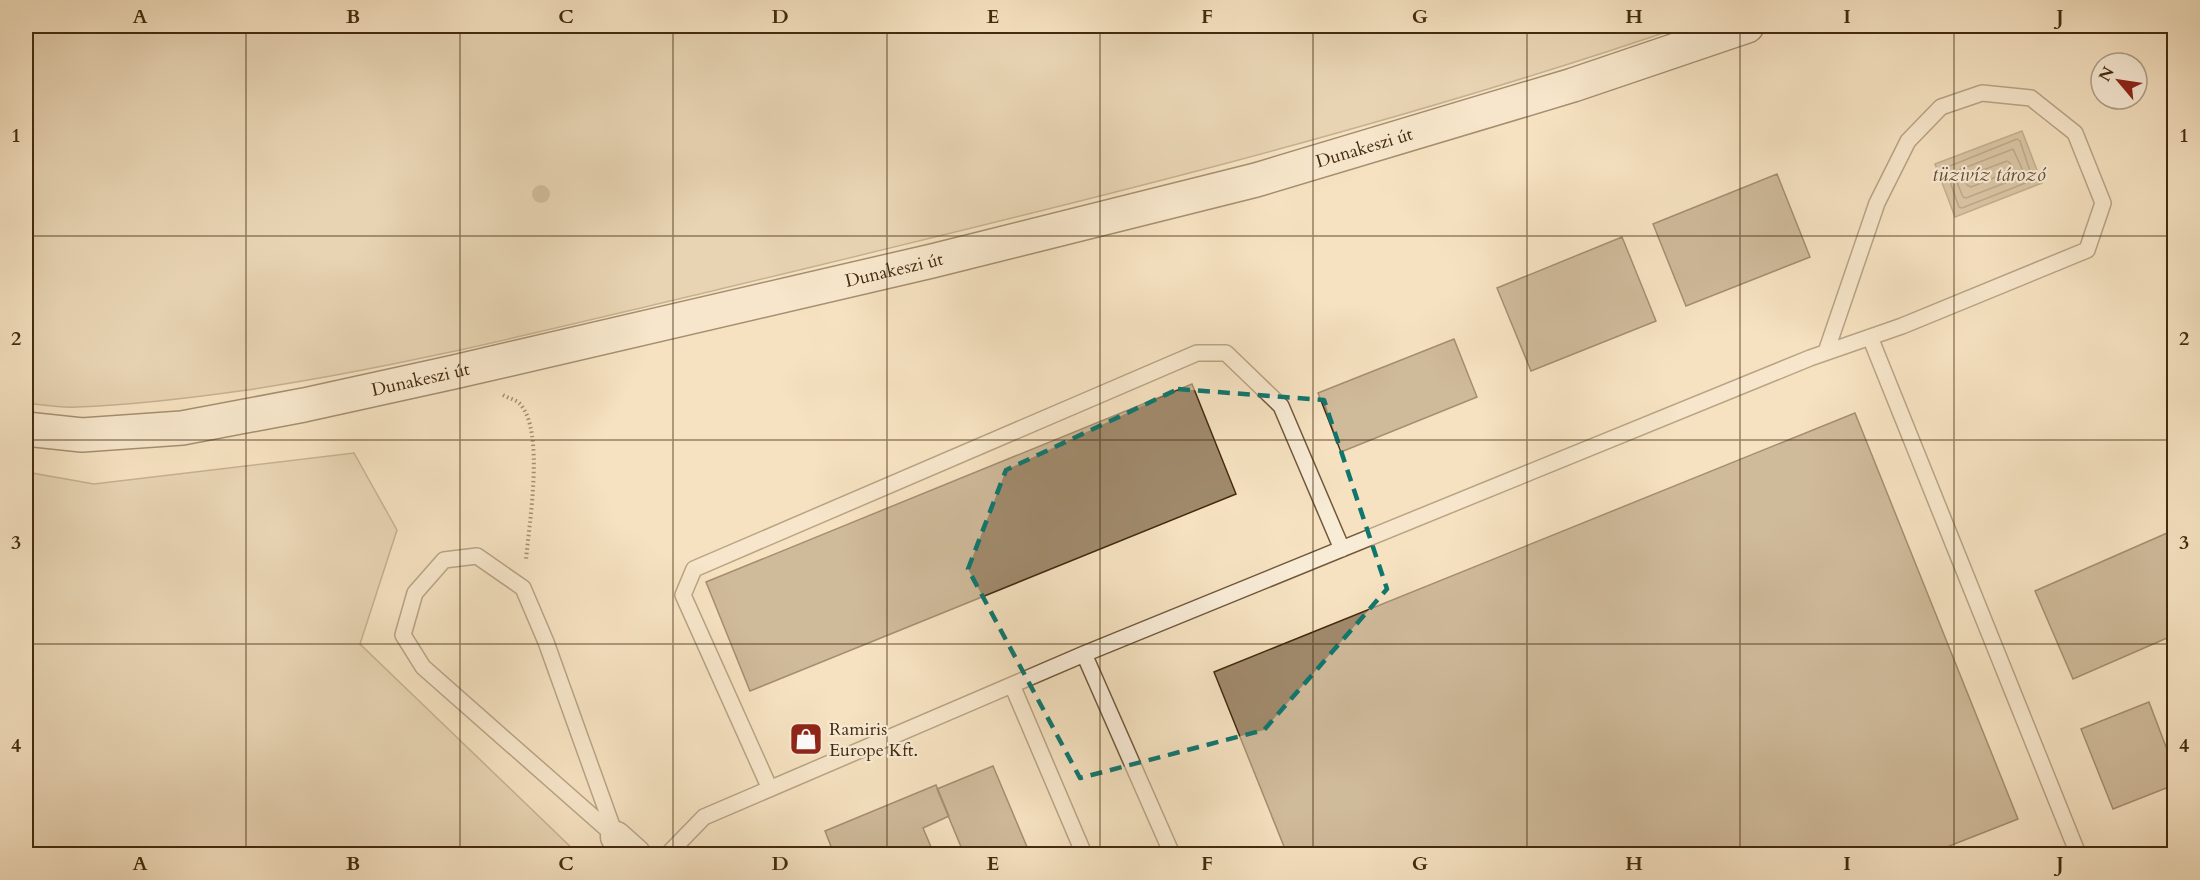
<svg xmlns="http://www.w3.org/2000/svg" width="2200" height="880" viewBox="0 0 2200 880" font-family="Cardo,serif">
	<rect width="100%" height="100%" fill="#f6e2c1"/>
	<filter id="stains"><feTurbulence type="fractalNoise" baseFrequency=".00333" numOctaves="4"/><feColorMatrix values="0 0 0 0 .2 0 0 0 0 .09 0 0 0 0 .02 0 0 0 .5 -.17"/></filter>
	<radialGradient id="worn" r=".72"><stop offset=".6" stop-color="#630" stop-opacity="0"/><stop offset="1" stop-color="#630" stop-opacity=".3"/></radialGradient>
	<!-- green -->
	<path fill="#d8c3a3" stroke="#8e7759" stroke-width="1.5" d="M 26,26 L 1684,26 C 1357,138 1020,217 683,298 C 539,332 395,368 247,390 C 191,398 134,405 77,407 C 60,408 42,405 26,403 Z
		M 354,453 L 397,530 L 360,644 L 578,854 L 26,854 L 26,472 L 94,484 Z"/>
	<!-- water -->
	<path fill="#b9a484" stroke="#8a7455" stroke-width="1.5" d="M 2022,131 L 2042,183 L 1955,217 L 1935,164 Z"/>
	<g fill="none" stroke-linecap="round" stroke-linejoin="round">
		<!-- shore -->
		<path stroke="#7e684a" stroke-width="1.5" d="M 2017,139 L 2020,141 L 2033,180 L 1962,208 L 1959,207 L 1945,168 Z
			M 2013,149 L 2024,173 L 2023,176 L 1966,198 L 1963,197 L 1954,175 L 1954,172 Z
			M 2007,161 L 2010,163 L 2012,168 L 2011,171 L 1971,187 L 1967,185 L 1965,179 L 1967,176 Z"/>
	</g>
	<!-- building -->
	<path fill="#a08a6c" stroke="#432b0f" stroke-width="1.5" d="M 1777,174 L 1810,257 L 1686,306 L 1653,224 Z
		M 1622,237 L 1656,321 L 1531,371 L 1497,288 Z
		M 1454,339 L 1477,397 L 1341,452 L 1318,393 Z
		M 1192,384 L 1236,494 L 750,691 L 706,582 Z
		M 1855,413 L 2018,819 L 1929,854 L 1287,854 L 1214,672 Z
		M 2174,530 L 2174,635 L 2073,679 L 2035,591 Z
		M 2149,702 L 2174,768 L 2174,785 L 2113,809 L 2081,729 Z
		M 993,766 L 1030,854 L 964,854 L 937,789 Z
		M 936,785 L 949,816 L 923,828 L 934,854 L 834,854 L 825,831 Z"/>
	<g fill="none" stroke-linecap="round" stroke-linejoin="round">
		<!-- lane casing -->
		<g stroke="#70593c" stroke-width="18">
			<path id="lane" d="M 1870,337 L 2078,854
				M 477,556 L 523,588 L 546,642 L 616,837 L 423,667 L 403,635 L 415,593 L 444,560 Z
				M 1084,654 L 1172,854
				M 1012,685 L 1084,854
				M 770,789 L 683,595 L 694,569 L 1197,353 L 1226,353 L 1281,406 L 1342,549
				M 668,854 L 704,817 L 1084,654 L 1810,358 L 1902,326 L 2087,250 L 2103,203 L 2075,133 L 2031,98 L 1982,93 L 1941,107 L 1908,141 L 1877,203 L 1826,352"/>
		</g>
		<!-- street casing -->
		<g stroke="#70593c" stroke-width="33">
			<path id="street" d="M 616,837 L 635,854"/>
		</g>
		<!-- secondary casing -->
		<g stroke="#432b0f" stroke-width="36">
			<g id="secondary">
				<path id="s1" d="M 26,429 L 82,435 L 182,428 L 304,405 L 454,372 L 932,261 L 1256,180 L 1573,85 L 1747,26"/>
			</g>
		</g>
		<!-- path -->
		<path stroke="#432b0f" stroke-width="4" stroke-dasharray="1.5 3" stroke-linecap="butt" d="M 503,395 C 508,398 517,400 520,404 C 545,431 529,524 526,560"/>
		<!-- lane -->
		<use href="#lane" stroke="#f9ecd7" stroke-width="15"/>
		<!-- street -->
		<use href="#street" stroke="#f9ecd7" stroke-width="30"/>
		<!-- secondary -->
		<use href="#secondary" stroke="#f9ecd7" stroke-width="33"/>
		<!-- rail -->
		<path stroke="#432b0f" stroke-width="4.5" stroke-dasharray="10 10" stroke-linecap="butt" d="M 2166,851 L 2174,847"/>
	</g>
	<!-- trees -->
	<circle fill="#a48e70" cx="541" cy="194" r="9"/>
	<!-- marked area -->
	<path d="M0 0H2200V880H0ZM 1178,389 L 1324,400 L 1387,589 L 1264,730 L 1080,778 L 968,569 L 1006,470 Z" fill="#f6e2c1" fill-opacity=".55" fill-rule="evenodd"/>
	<path fill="none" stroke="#0f766e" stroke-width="4.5" stroke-dasharray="12 8" stroke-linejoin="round" d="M 1178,389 L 1324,400 L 1387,589 L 1264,730 L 1080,778 L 968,569 L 1006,470 Z"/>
	<!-- grid -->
	<path fill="none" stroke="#432b0f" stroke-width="1.5" stroke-opacity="0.55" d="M 246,26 L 246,854M 460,26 L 460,854M 673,26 L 673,854M 887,26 L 887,854M 1100,26 L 1100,854M 1313,26 L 1313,854M 1527,26 L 1527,854M 1740,26 L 1740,854M 1954,26 L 1954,854M 26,236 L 2174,236M 26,440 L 2174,440M 26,644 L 2174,644"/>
	<!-- icons -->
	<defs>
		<g id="shop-square" transform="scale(1.725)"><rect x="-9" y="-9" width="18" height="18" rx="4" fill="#8f2418" stroke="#f9ecd7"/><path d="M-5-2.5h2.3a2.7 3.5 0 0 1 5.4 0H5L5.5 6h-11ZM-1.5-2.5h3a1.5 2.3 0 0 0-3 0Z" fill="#fff"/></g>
	</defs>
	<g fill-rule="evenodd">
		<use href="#shop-square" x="806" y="739"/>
	</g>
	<g text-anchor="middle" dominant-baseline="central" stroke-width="4.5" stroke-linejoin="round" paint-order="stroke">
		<!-- street labels -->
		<g font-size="18" fill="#432b0f" stroke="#f9ecd7">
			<text stroke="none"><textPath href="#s1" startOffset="1372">Dunakeszi út</textPath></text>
			<text stroke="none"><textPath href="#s1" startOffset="886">Dunakeszi út</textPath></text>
			<text stroke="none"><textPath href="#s1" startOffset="400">Dunakeszi út</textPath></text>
		</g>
		<!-- poi labels -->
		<g font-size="18" fill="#432b0f" stroke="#f9ecd7" text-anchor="start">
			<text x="829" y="729">Ramiris<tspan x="829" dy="21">Europe Kft.</tspan></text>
		</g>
		<!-- water labels -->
		<g font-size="20" font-style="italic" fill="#664f32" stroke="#f9ecd7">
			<text x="1989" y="174">tüzivíz tározó</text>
		</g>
	</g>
	<!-- margin -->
	<rect width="2200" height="880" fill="none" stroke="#f6e2c1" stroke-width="66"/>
	<!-- north arrow -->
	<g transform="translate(2119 81) rotate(299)"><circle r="28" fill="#f9ecd7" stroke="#b09f87" stroke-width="1.5"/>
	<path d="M0-4.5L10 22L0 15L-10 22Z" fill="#8f2418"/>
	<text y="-9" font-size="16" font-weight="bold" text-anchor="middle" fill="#432b0f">N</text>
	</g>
	<rect x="33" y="33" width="2134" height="814" fill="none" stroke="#432b0f" stroke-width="2"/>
	<g font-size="20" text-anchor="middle" font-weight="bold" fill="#432b0f">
		<text x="140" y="23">A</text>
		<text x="353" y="23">B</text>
		<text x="566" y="23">C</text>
		<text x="780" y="23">D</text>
		<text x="993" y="23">E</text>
		<text x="1207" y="23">F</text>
		<text x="1420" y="23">G</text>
		<text x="1634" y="23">H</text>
		<text x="1847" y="23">I</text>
		<text x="2060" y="23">J</text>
		<text x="16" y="142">1</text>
		<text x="2184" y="142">1</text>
		<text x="16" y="345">2</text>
		<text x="2184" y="345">2</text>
		<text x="16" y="549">3</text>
		<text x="2184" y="549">3</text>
		<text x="16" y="752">4</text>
		<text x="2184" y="752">4</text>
		<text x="140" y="870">A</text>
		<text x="353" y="870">B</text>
		<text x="566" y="870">C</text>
		<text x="780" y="870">D</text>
		<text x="993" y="870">E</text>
		<text x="1207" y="870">F</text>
		<text x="1420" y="870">G</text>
		<text x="1634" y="870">H</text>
		<text x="1847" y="870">I</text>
		<text x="2060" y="870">J</text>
	</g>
	<rect width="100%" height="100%" filter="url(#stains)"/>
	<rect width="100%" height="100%" fill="url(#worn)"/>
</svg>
